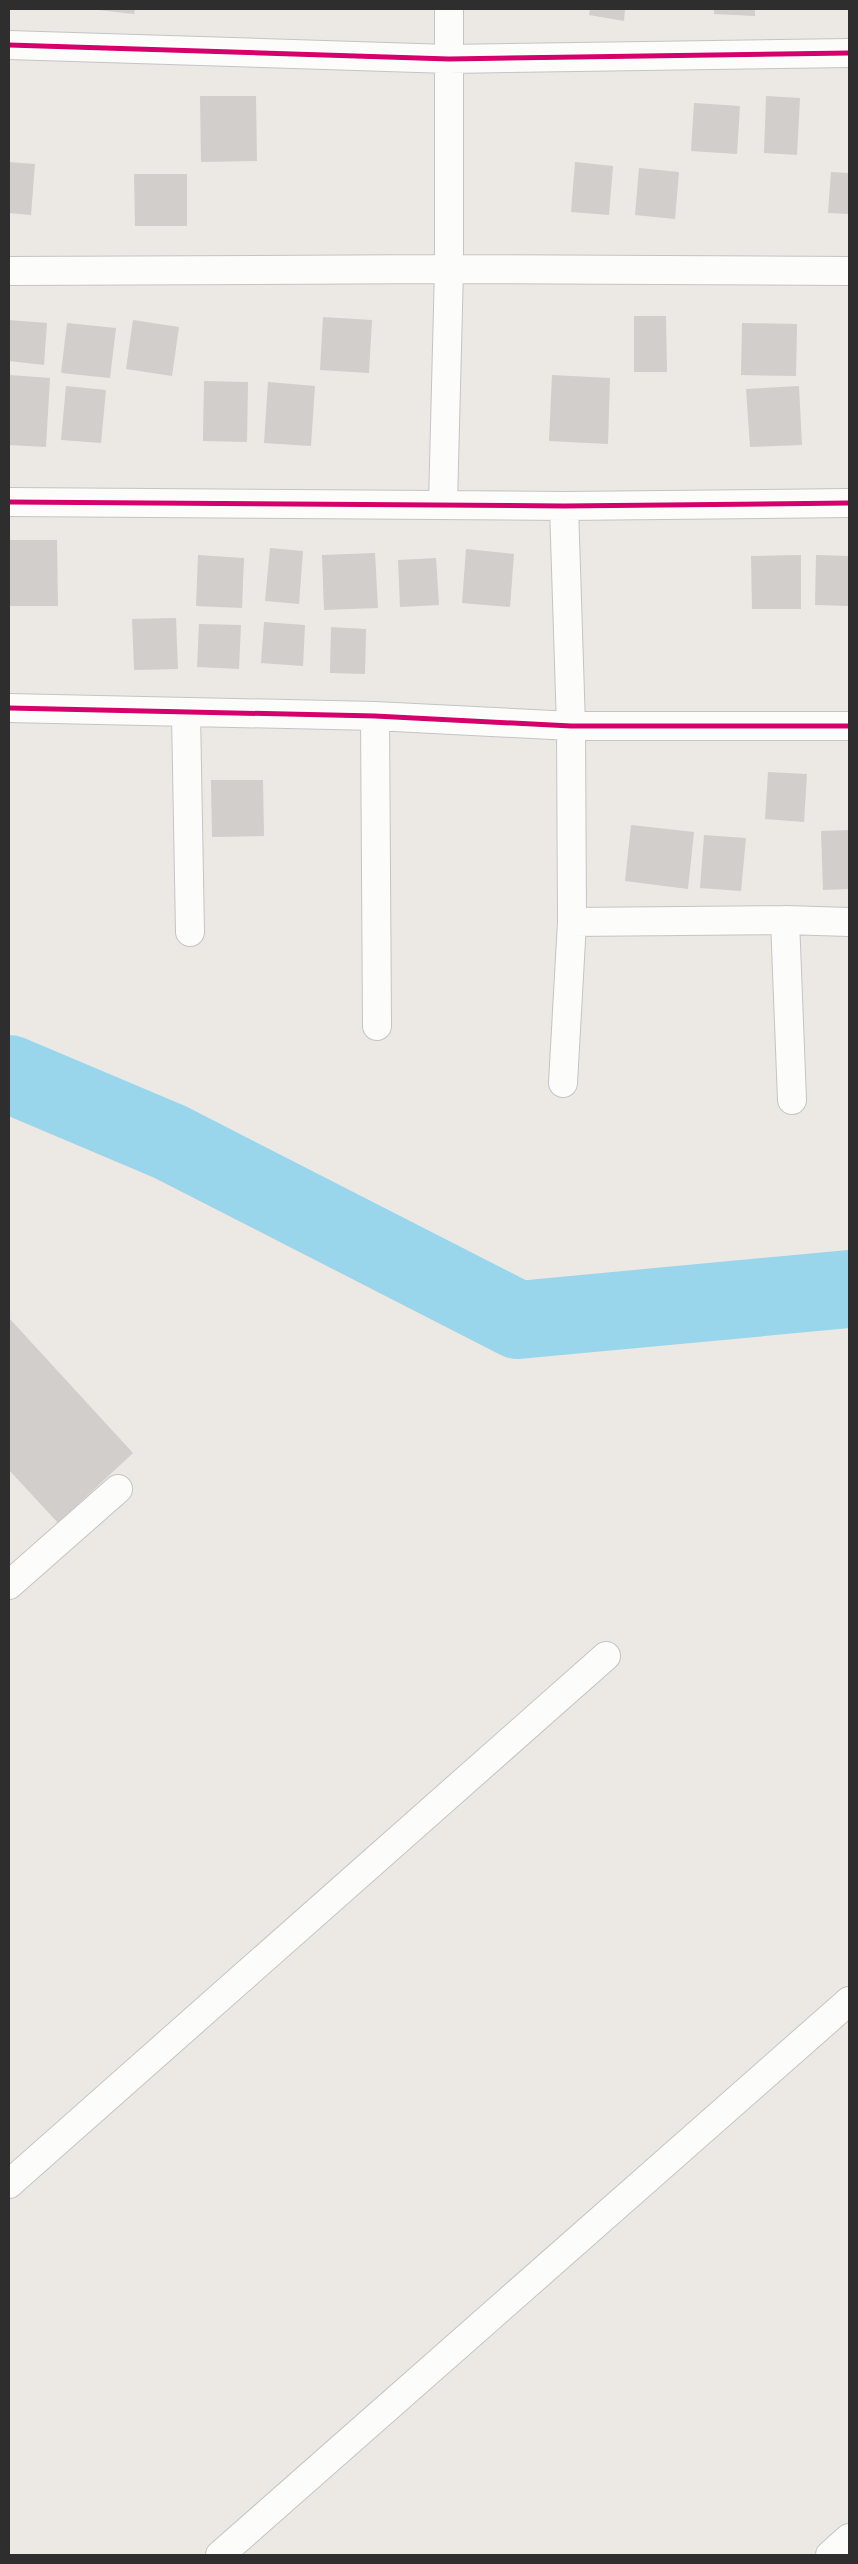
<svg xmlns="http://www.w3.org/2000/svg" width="858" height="2564" viewBox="0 0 858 2564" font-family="Figtree,sans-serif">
	<rect width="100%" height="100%" fill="#ece8e4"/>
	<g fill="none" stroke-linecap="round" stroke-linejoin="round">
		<!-- river -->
		<path stroke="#99d6ec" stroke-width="78" d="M 9,1074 L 170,1142 L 518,1320 L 849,1289"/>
	</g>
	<!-- building -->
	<path fill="#d1cecb" d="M 89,9 L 135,9 L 134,14 Z
		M 590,9 L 625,9 L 624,21 L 589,15 Z
		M 714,9 L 755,9 L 755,16 L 714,14 Z
		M 200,96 L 256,96 L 257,161 L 201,162 Z
		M 766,96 L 800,98 L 797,155 L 764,153 Z
		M 694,103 L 740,106 L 737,154 L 691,151 Z
		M 9,162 L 35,164 L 31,215 L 9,213 Z
		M 575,162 L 613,166 L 609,215 L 571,212 Z
		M 639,168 L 679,172 L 675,219 L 635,215 Z
		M 831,172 L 849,173 L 849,214 L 828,213 Z
		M 134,174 L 187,174 L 187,226 L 135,226 Z
		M 634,316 L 666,316 L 667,372 L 634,372 Z
		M 323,317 L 372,320 L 369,373 L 320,370 Z
		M 9,320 L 47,323 L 44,365 L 9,361 Z
		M 133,320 L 179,327 L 172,376 L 126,369 Z
		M 67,323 L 116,328 L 110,378 L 61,373 Z
		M 742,323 L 797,324 L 796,376 L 741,375 Z
		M 9,375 L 50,378 L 46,447 L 9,445 Z
		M 552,375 L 610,378 L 608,444 L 549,441 Z
		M 204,381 L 248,382 L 247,442 L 203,441 Z
		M 268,382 L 315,386 L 311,446 L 264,443 Z
		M 66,386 L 106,390 L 101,443 L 61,440 Z
		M 799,386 L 802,445 L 750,447 L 746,389 Z
		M 9,540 L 57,540 L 58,606 L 9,606 Z
		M 270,548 L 303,551 L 299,604 L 265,601 Z
		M 466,549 L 514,554 L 510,607 L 462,603 Z
		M 375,553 L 378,608 L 324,610 L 322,555 Z
		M 198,555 L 244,558 L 242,608 L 196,606 Z
		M 801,555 L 801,609 L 752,609 L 751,556 Z
		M 816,555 L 849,556 L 849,606 L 815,605 Z
		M 436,558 L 439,605 L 400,607 L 398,560 Z
		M 176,618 L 178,669 L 134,670 L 132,619 Z
		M 264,622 L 305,625 L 303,666 L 261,663 Z
		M 199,624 L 241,625 L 239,669 L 197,667 Z
		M 331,627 L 366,629 L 365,674 L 330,673 Z
		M 768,772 L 807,774 L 804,822 L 765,819 Z
		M 211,780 L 263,780 L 264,836 L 212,837 Z
		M 631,825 L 694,832 L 688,889 L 625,881 Z
		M 849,830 L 849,889 L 823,890 L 821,831 Z
		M 704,835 L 746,838 L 741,891 L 700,888 Z
		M 9,1318 L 133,1453 L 58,1523 L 9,1470 Z"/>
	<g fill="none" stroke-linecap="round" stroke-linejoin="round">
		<!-- minor casing -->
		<g stroke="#c5c4c5" stroke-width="30">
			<path id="minor" d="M 9,45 L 449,59 L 849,53
				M 9,271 L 449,269 L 849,271
				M 9,502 L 564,506 L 849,503
				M 443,504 L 449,269 L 449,9
				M 9,708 L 375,716 L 571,726 L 849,726
				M 186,713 L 190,932
				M 375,716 L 377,1026
				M 785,920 L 792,1100
				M 572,922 L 785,920 L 849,922
				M 563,1083 L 572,922 L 571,726 L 564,506
				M 9,1585 L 118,1489
				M 9,2184 L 606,1656
				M 220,2555 L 849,2001
				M 830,2555 L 849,2538"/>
		</g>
		<!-- minor -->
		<use href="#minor" stroke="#fcfcfb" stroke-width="28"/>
		<!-- cycleway casing -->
		<g stroke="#fff" stroke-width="8">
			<path id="cycleway" d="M 9,45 L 449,59 L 849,53
				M 9,502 L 564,506 L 849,503
				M 9,708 L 375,716 L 571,726 L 849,726"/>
		</g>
		<!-- cycleway -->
		<use href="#cycleway" stroke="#d6006c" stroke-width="5"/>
	</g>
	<!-- border -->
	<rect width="858" height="2564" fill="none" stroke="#2e2e2e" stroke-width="20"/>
</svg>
